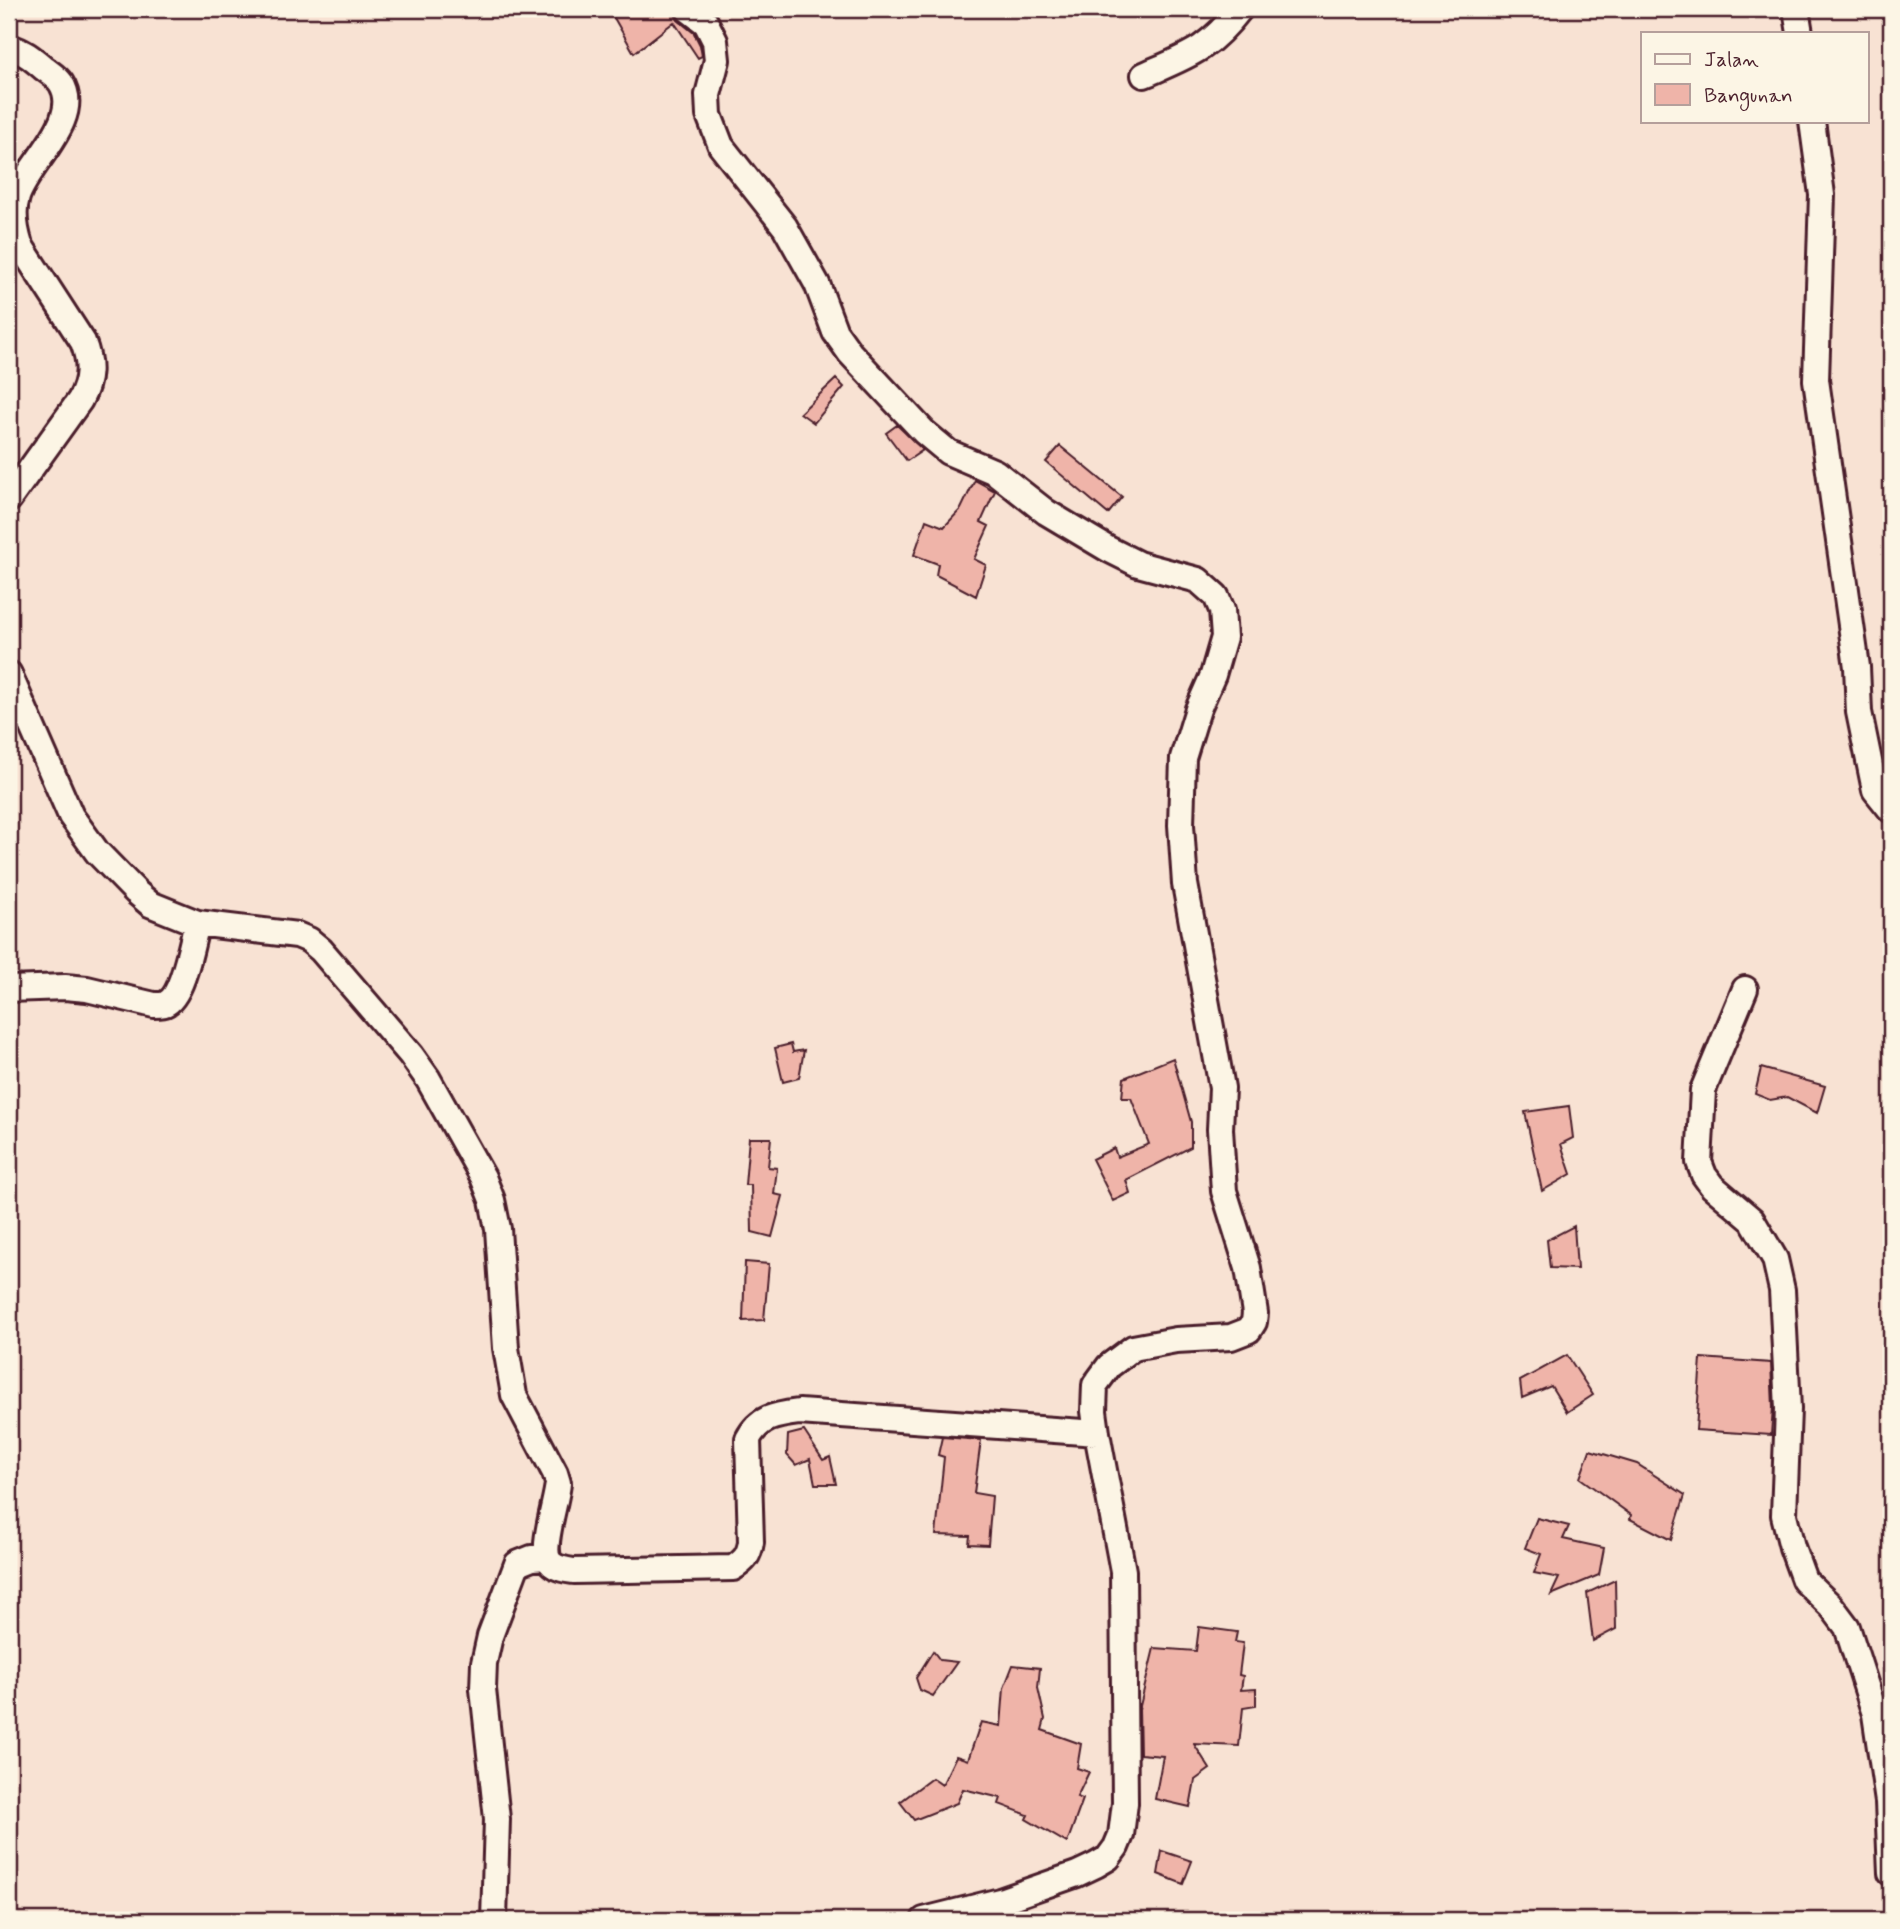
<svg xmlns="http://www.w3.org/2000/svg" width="1900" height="1929" viewBox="0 0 1900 1929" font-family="Mynerve,sans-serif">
	<rect width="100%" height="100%" fill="#f8e2d3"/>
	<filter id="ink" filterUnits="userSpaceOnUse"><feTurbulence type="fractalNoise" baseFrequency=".0143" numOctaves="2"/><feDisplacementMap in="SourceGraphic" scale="14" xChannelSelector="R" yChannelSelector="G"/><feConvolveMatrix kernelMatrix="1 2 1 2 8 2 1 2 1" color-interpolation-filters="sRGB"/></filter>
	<g filter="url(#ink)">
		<!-- building -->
		<path fill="#efb4a9" stroke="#4a1f2b" stroke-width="2" d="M 609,9 L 673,9 L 678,20 L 694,33 L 700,45 L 702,56 L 698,58 L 674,22 L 634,53 Z
			M 836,379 L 844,387 L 814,423 L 800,413 Z
			M 897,425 L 923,450 L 907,461 L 886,433 Z
			M 1060,446 L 1122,497 L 1108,514 L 1046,462 Z
			M 975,480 L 995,491 L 981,522 L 989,526 L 974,559 L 986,565 L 976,596 L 936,575 L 938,564 L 914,555 L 926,520 L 944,527 L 961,509 Z
			M 791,1044 L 793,1052 L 804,1050 L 799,1078 L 783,1082 L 775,1048 Z
			M 1173,1058 L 1191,1122 L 1191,1147 L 1126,1180 L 1130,1193 L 1113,1201 L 1092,1159 L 1114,1148 L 1117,1157 L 1149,1144 L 1131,1098 L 1122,1098 L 1124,1078 Z
			M 1761,1068 L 1825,1086 L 1817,1113 L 1787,1097 L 1770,1100 L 1755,1094 Z
			M 1569,1106 L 1573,1138 L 1561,1144 L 1571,1174 L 1542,1191 L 1525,1112 Z
			M 749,1138 L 771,1138 L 768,1167 L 777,1168 L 774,1194 L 783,1196 L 772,1237 L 752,1232 L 751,1185 L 745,1185 Z
			M 1574,1226 L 1577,1269 L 1550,1268 L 1547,1240 Z
			M 745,1262 L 769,1264 L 764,1320 L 743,1321 Z
			M 1567,1355 L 1593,1395 L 1567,1412 L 1551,1386 L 1522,1398 L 1520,1381 Z
			M 1701,1358 L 1771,1363 L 1773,1407 L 1771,1435 L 1696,1430 Z
			M 804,1431 L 823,1460 L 830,1457 L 836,1484 L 815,1484 L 810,1459 L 796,1465 L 787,1455 L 788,1435 Z
			M 942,1437 L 981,1440 L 974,1493 L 992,1496 L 988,1545 L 969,1544 L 970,1536 L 936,1535 L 944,1457 L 938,1455 Z
			M 1590,1450 L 1637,1464 L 1685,1495 L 1671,1540 L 1630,1519 L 1631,1515 L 1580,1478 Z
			M 1537,1518 L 1569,1526 L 1563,1539 L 1604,1548 L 1599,1575 L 1551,1595 L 1559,1578 L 1534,1573 L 1541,1554 L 1525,1548 Z
			M 1615,1580 L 1616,1629 L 1593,1641 L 1587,1593 Z
			M 1199,1627 L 1237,1632 L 1235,1642 L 1243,1643 L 1239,1675 L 1243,1676 L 1241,1690 L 1256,1689 L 1256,1706 L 1243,1708 L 1239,1746 L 1194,1744 L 1210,1769 L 1195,1780 L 1190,1807 L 1155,1799 L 1163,1756 L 1140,1754 L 1139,1710 L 1154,1648 L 1196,1651 Z
			M 933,1651 L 940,1660 L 957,1662 L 933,1696 L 920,1690 L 916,1678 Z
			M 1013,1665 L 1040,1668 L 1038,1688 L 1045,1719 L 1042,1730 L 1081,1744 L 1077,1768 L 1089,1772 L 1077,1797 L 1083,1799 L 1067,1843 L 1026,1819 L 1028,1815 L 999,1804 L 1001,1798 L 963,1789 L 957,1803 L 914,1820 L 900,1802 L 932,1778 L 942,1785 L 956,1756 L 968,1760 L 981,1722 L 1001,1726 L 1004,1688 Z
			M 1162,1851 L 1192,1861 L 1183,1884 L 1158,1874 Z"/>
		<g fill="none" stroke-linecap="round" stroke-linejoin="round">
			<!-- street casing -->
			<g stroke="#4a1f2b" stroke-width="30">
				<path id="street" d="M 688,9 L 706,23 L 715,41 L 717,60 L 708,95 L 709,115 L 721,146 L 785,227 L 817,284 L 835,332 L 850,353 L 924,432 L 948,452 L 995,472 L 1046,512 L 1108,549 L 1138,564 L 1198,580 L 1216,596 L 1222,610 L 1224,637 L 1213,675 L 1198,709 L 1183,758 L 1181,825 L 1185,884 L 1222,1088 L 1220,1129 L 1224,1191 L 1248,1268 L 1255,1313 L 1254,1322 L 1249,1330 L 1231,1337 L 1176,1340 L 1133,1348 L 1109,1366 L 1095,1385 L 1094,1411 L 1097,1433 L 1123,1571 L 1125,1803 L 1121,1835 L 1116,1847 L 1108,1858 L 1096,1865 L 1077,1874 L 1000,1901 L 924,1920
					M 1796,9 L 1800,33
					M 9,47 C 24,51 33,59 45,69 C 50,73 57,77 61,83 C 84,119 27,164 17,197 C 12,213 15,229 20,245 L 83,342 C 91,363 91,380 80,400 L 9,499
					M 1144,75 C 1190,55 1208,50 1240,9
					M 1812,121 L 1822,195 L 1816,380 L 1857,667 L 1859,712 L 1875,790 L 1891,810
					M 9,674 L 71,816 L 97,852 L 136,892 L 150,904 L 197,923 L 297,935 L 309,940 L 321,950 L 411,1055 L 428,1079 L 483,1177 L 492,1200 L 498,1229 L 506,1348 L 514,1395 L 555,1473 L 558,1483 C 557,1501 538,1553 552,1564 C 558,1569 567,1570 574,1571 L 733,1568 C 744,1561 749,1556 751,1542 L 748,1439 C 759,1417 776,1415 799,1412 L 1097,1433
					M 9,989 L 65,987 L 87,989 L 154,1005 C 156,1005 164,1005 165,1004 C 183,997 192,941 197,923
					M 1745,989 L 1703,1090 L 1699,1162 L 1704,1175 L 1712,1186 L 1752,1220 L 1775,1259 L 1782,1290 L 1786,1369 L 1788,1409 L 1784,1515 L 1792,1547 L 1804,1580 L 1832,1607 L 1847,1627 L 1875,1714 L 1888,1802 L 1891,1873
					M 494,1920 L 497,1819 L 483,1689 L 484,1663 L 490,1636 L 517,1564 L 532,1558 L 547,1557"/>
			</g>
			<!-- street -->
			<use href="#street" stroke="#fcf5e5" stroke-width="24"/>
		</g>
	</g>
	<!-- margin -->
	<rect width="1900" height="1929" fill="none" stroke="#fcf5e5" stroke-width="35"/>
	<rect x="18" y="18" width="1865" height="1894" fill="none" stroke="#4a1f2b" stroke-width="2.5" filter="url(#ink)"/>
	<!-- legend -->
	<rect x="1641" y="32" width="228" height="91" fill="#fcf5e5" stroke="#b59f9b" stroke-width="2"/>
	<rect x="1655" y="54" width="35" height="10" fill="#fcf5e5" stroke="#b59f9b" stroke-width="2"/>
	<text x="1704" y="66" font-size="21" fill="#4a1f2b">Jalan</text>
	<rect x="1655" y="84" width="35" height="21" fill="#efb4a9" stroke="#b59f9b" stroke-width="2"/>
	<text x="1704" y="102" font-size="21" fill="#4a1f2b">Bangunan</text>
</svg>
